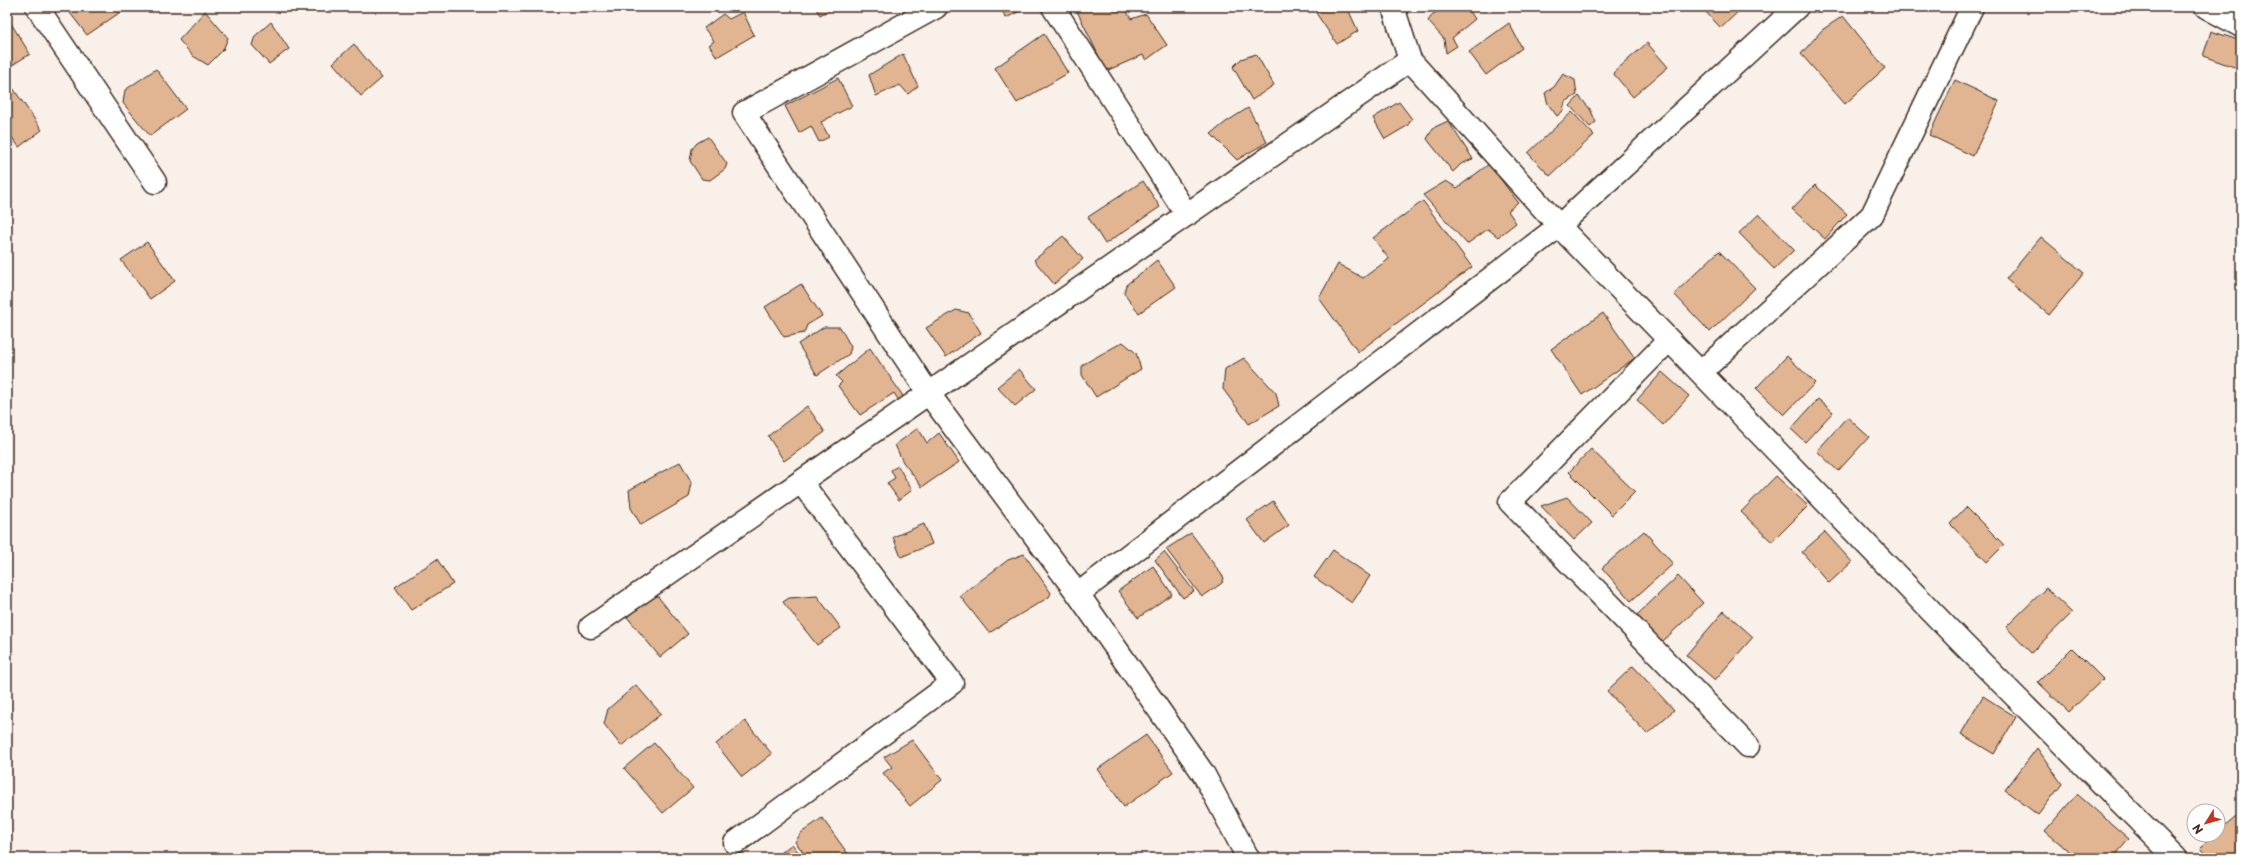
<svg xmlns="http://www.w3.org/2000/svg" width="2248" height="865" viewBox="0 0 2248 865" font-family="'Playpen Sans',sans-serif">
	<rect width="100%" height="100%" fill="#f9f0e9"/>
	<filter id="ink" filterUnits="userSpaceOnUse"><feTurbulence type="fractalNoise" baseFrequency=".025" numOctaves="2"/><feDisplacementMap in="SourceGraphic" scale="8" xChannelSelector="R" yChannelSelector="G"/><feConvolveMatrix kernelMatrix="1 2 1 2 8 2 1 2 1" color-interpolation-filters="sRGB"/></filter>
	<g filter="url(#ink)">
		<!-- building -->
		<path fill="#e2b592" stroke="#3b2a1e" d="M 68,7 L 123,7 L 125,9 L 87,35 L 67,9 Z
			M 815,7 L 834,7 L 820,15 Z
			M 1000,7 L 1026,7 L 1026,8 L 1006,18 Z
			M 1075,7 L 1124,7 L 1131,19 L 1146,14 L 1167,45 L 1146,60 L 1143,55 L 1106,71 Z
			M 1327,7 L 1347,7 L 1358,31 L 1337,44 L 1316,13 Z
			M 1444,7 L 1467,7 L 1475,19 L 1452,38 L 1457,46 L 1446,53 L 1444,39 L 1428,21 L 1433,14 Z
			M 1701,7 L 1743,7 L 1721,28 Z
			M 205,11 L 228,38 L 223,50 L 208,65 L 193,56 L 179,40 Z
			M 743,12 L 754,35 L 717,57 L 709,45 L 714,41 L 704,28 L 723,14 L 729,19 Z
			M 1843,16 L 1885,68 L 1845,104 L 1801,54 L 1822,30 Z
			M 7,17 L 30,54 L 9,67 L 7,65 Z
			M 271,22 L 289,49 L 269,64 L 252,45 L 255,36 Z
			M 1509,23 L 1522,48 L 1486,75 L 1469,52 Z
			M 2211,31 L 2241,41 L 2241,57 L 2237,68 L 2203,56 Z
			M 1044,34 L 1068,73 L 1017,103 L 995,68 Z
			M 1647,43 L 1668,67 L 1633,97 L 1613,73 Z
			M 354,44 L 382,78 L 361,96 L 333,63 Z
			M 903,54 L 918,86 L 908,94 L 900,85 L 876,96 L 869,75 Z
			M 1256,54 L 1274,85 L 1252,100 L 1233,67 L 1241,59 Z
			M 156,69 L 186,109 L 150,136 L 123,103 L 125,90 Z
			M 1563,74 L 1575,80 L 1577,95 L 1565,102 L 1563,111 L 1557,116 L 1548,104 L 1545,93 L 1554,87 Z
			M 838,78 L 852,106 L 821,122 L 829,137 L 819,142 L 811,126 L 799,133 L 785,106 Z
			M 1955,80 L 1999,101 L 1973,156 L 1929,135 Z
			M 8,81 L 42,130 L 19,147 L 7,130 Z
			M 1579,96 L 1590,109 L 1596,122 L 1590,127 L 1570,106 Z
			M 1399,102 L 1412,119 L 1407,126 L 1385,139 L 1373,118 Z
			M 1248,108 L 1267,142 L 1237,160 L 1211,134 L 1226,122 Z
			M 1572,112 L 1594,135 L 1550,176 L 1528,153 Z
			M 1448,121 L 1473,159 L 1461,164 L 1453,172 L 1427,139 L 1433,128 Z
			M 708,137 L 727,164 L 725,169 L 710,180 L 702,179 L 690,161 L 692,149 L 697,143 Z
			M 1489,164 L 1518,202 L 1508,211 L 1516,223 L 1498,237 L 1488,229 L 1467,244 L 1423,195 L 1446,181 L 1457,188 Z
			M 1143,181 L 1160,207 L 1105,244 L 1088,217 Z
			M 1815,185 L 1847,214 L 1825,239 L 1792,209 Z
			M 1423,201 L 1472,267 L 1358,352 L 1319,298 L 1338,264 L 1363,278 L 1389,259 L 1373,238 Z
			M 1759,214 L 1794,250 L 1774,269 L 1739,233 Z
			M 1063,236 L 1083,259 L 1054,284 L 1034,260 Z
			M 2041,237 L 2084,273 L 2049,315 L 2006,279 Z
			M 147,242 L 175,281 L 150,299 L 121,260 Z
			M 1719,251 L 1755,288 L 1710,332 L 1674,294 Z
			M 1157,260 L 1176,287 L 1139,313 L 1124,293 L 1126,285 Z
			M 801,284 L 822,316 L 807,325 L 804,333 L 784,337 L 765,307 Z
			M 956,310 L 969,313 L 981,333 L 946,357 L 926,328 Z
			M 1603,313 L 1635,358 L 1582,395 L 1551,349 Z
			M 824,327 L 840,327 L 851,347 L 849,354 L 817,375 L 798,344 Z
			M 1123,342 L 1136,353 L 1141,369 L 1096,397 L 1082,375 L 1082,365 Z
			M 870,348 L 903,396 L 899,401 L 894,393 L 860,415 L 838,386 L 842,382 L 836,376 Z
			M 1787,356 L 1815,383 L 1784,415 L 1756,388 Z
			M 1244,358 L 1276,393 L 1279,406 L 1249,424 L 1223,389 L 1225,369 Z
			M 1019,369 L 1036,389 L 1015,406 L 997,387 Z
			M 1662,372 L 1689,396 L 1663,425 L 1637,400 Z
			M 1818,399 L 1833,412 L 1805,442 L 1791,429 Z
			M 807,406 L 825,432 L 784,461 L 768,436 Z
			M 1847,417 L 1869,437 L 1838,471 L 1817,451 Z
			M 918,428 L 927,443 L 939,433 L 959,462 L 922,487 L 903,462 L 895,445 Z
			M 1591,449 L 1635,492 L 1612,515 L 1569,472 Z
			M 680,462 L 692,483 L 689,497 L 641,525 L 631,508 L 629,490 Z
			M 898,466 L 912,490 L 899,500 L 887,483 L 895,478 L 891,470 Z
			M 1776,476 L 1808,506 L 1772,542 L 1741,512 Z
			M 1567,497 L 1592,523 L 1574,540 L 1541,506 Z
			M 1273,501 L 1289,525 L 1264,543 L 1247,520 Z
			M 1966,507 L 2004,545 L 1987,562 L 1950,524 Z
			M 924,524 L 932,544 L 901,557 L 893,537 Z
			M 1644,531 L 1673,564 L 1631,601 L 1602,568 Z
			M 1825,532 L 1852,562 L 1829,583 L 1802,552 Z
			M 1191,533 L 1224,578 L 1222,583 L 1202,597 L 1166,549 Z
			M 1333,550 L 1370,576 L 1352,603 L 1314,577 Z
			M 1164,552 L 1194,591 L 1183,598 L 1155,560 Z
			M 1024,554 L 1051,593 L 1049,597 L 989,633 L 960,596 L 1008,560 Z
			M 437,559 L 453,584 L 411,610 L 395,587 Z
			M 1153,566 L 1172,594 L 1138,618 L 1118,591 Z
			M 1678,576 L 1703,603 L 1662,642 L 1637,615 Z
			M 2046,588 L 2072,613 L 2031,653 L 2006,627 Z
			M 655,593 L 688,634 L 660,657 L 627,617 Z
			M 817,596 L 841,628 L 817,645 L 783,602 L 789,598 Z
			M 1724,611 L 1753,637 L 1715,680 L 1686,655 Z
			M 2072,648 L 2103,679 L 2069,712 L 2038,682 Z
			M 1633,666 L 1674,710 L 1647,734 L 1607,691 Z
			M 636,685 L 661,714 L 621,746 L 604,724 L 608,709 Z
			M 1983,696 L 2016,717 L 1994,754 L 1961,734 Z
			M 745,721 L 772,754 L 742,777 L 716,744 Z
			M 1146,735 L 1173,772 L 1124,807 L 1098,769 Z
			M 912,740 L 942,780 L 910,806 L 883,773 L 892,767 L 884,757 Z
			M 654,743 L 693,788 L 663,813 L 624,768 Z
			M 2037,748 L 2062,784 L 2038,815 L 2005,790 Z
			M 2077,794 L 2129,839 L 2113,858 L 2077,858 L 2045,831 Z
			M 2241,813 L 2241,858 L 2209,858 L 2200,847 L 2215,835 L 2218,835 L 2218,832 Z
			M 822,818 L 851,858 L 808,858 L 795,842 L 801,833 Z
			M 792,844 L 803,858 L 778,858 L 777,856 Z"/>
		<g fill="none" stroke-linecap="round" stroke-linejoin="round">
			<!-- minor casing -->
			<g stroke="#3b2a1e" stroke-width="25">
				<path id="minor" d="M 37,7 L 155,182
					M 936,7 L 744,113 L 929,394 L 1078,594 L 1203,773 L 1248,858
					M 1053,7 L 1187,215
					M 1393,7 L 1410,60 L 1559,226 L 1962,643 L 2176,858
					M 2206,7 L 2241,26
					M 1669,340 L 1510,502 L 1748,746
					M 1701,372 L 1872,215 L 1972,7
					M 1078,594 L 1559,226 L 1797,7
					M 591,627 L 1410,60
					M 735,843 L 952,683 L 801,482"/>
			</g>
			<!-- minor -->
			<use href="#minor" stroke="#fff" stroke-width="22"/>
		</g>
	</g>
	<!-- margin -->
	<rect width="2248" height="865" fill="none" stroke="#fff" stroke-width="24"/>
	<rect x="12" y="12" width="2224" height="841" fill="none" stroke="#3b2a1e" stroke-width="1.5" filter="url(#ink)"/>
	<!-- north arrow -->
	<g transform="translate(2206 823) rotate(233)"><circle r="19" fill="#ffffff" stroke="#b1aaa5"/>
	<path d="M0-3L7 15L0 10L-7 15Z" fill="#c8321e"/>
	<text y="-6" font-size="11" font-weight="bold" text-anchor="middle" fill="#3b2a1e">N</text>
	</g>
</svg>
